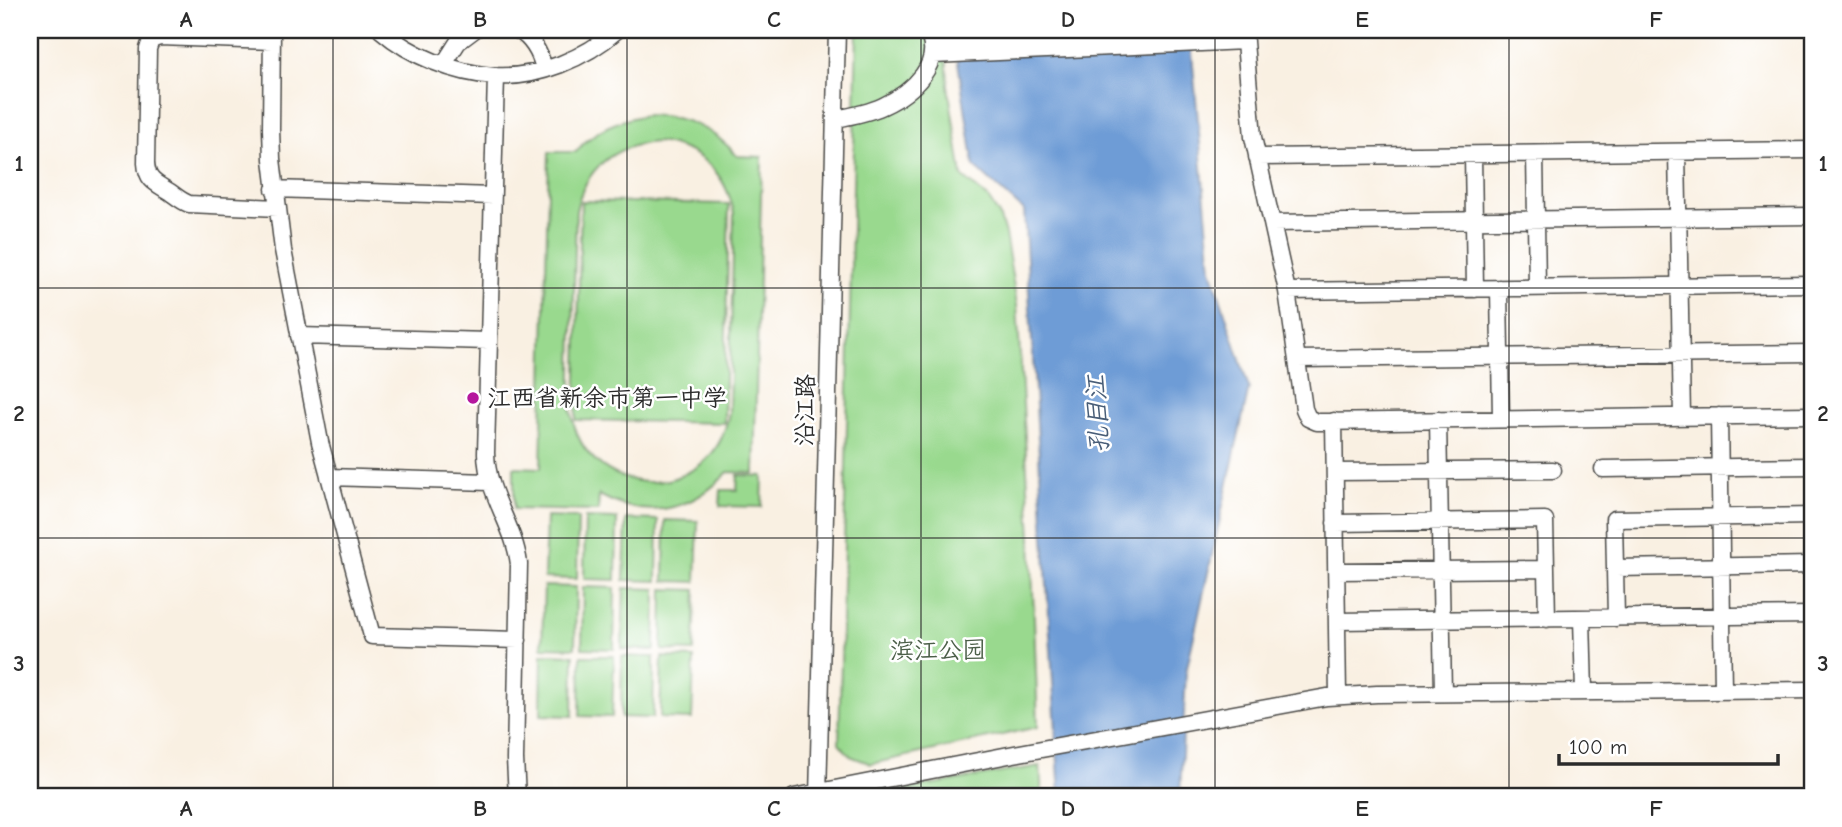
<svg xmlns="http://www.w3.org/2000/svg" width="1842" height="827" viewBox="0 0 1842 827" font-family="'Comic Neue','LXGW WenKai TC',sans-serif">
	<rect width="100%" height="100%" fill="#fff"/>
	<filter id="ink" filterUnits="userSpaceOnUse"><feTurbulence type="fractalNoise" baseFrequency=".0143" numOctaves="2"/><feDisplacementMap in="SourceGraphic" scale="14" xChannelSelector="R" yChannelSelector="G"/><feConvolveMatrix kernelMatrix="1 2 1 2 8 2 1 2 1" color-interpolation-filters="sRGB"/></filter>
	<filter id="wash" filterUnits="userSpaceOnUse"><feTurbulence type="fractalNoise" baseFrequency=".00686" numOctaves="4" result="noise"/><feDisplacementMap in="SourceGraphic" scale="28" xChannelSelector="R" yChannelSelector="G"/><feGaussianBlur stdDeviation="1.57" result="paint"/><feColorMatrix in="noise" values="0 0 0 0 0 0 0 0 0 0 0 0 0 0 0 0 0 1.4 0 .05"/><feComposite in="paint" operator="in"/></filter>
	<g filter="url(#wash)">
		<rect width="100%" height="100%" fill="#f9f0e2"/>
		<!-- green -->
		<path fill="#99d98e" stroke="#62825c" stroke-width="2" fill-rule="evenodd" d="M 857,30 L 945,30 L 948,86 L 962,176 L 988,198 L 999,215 L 1005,234 L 1017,305 L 1031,537 L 1038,727 L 871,764 L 850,756 L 839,743 Z
			M 646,115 C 682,115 714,128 737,156 L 762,157 L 754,473 L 728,472 C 691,512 647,521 599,495 L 598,511 L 514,509 L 514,467 L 541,468 L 549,152 L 576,152 C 594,129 618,120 646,115 ZM 657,142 C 699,148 726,171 734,214 L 729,413 C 727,422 725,431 721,439 C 713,456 699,468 682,475 C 644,493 595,475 578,436 C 574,427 573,419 571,410 L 576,211 C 585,168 614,145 657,142 Z
			M 581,201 L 729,204 L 724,423 L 576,420 Z
			M 738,475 L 763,476 L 762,507 L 720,506 L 721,490 L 737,490 Z
			M 546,517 L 578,518 L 577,579 L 544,578 Z
			M 585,518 L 617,519 L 616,580 L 584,579 Z
			M 626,519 L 658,520 L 657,581 L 624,580 Z
			M 665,520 L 698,521 L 696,582 L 664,581 Z
			M 544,586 L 576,587 L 575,648 L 542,647 Z
			M 583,587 L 615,588 L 614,649 L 582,648 Z
			M 624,588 L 656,589 L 655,650 L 622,649 Z
			M 663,589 L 696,590 L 694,651 L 662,650 Z
			M 542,654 L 574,655 L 573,716 L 541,715 Z
			M 581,656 L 614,656 L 612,717 L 580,716 Z
			M 622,656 L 654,657 L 653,718 L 621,717 Z
			M 662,657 L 694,658 L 692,719 L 660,718 Z
			M 1040,766 L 1042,797 L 874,797 L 893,791 Z"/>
		<!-- water -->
		<path fill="#6e9cd6" stroke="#4c6480" stroke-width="2" d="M 953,30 L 1190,30 L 1211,269 L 1249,388 L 1186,672 L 1180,797 L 1060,797 L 1024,211 L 974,166 Z"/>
	</g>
	<g filter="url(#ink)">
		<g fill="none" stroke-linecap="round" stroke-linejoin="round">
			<!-- minor casing -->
			<g stroke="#4a4946" stroke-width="19">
				<path id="minor" d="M 272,30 L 271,129 L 272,159 L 283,250 L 320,442 L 372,636 L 518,640
					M 381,30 C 411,56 454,73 494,76 C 536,79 586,58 617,30
					M 518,30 C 533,39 540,52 544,69
					M 1244,30 L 1253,137 L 1287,291 L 1304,409 L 1308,418 L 1317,422 L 1812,415
					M 272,41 L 160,37 L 151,40 L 148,49 L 146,163 C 147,181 156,183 170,192 C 177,197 181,201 189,204 L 277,208
					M 932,43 L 1210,30
					M 933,55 L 1245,41
					M 444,64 L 458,42 L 474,30
					M 496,76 L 486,453 C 487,495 514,524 519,564 L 515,759 L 517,797
					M 835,119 C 852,116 868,113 883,106 C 911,93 947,62 926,30
					M 1677,152 L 1682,417
					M 1535,154 L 1537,288
					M 1473,155 L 1475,289
					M 1257,157 L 1812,150
					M 274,189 L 493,196
					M 1272,223 L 1812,216
					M 1499,288 L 1501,419
					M 1287,291 L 1812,284
					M 299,336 L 489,341
					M 1297,359 L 1812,353
					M 1719,416 L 1723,690
					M 1438,420 L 1443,693
					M 1334,421 L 1338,696
					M 1603,469 L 1812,466
					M 1335,472 L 1553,470
					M 329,477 L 489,482
					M 1335,523 L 1545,520 L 1547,619
					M 1615,568 L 1812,565
					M 1336,571 L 1546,569
					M 1582,618 L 1584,692
					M 1616,618 L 1614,519 L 1812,516
					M 1337,621 L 1812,615
					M 794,797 L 1014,754 L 1327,697 L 1377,694 L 1812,690
					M 818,797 L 837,30"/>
			</g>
			<!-- minor -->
			<use href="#minor" stroke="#fff" stroke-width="16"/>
		</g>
	</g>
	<!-- grid -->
	<path fill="none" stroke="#2b2b2b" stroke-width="2" stroke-opacity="0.55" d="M 333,30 L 333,797M 627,30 L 627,797M 921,30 L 921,797M 1215,30 L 1215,797M 1509,30 L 1509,797M 30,288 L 1812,288M 30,538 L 1812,538"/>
	<!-- markers -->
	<circle fill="#b5179e" stroke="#fff" stroke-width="2.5" cx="473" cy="398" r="7"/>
	<g text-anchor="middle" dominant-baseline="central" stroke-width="5" stroke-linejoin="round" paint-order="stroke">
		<!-- poi labels -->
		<g font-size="24" fill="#2b2b2b" stroke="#fff" text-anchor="start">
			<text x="487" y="398">江西省新余市第一中学</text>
		</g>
		<!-- street labels -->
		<g font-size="24" fill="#2b2b2b" stroke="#fff">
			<text transform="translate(805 410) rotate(-89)">沿江路</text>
		</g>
		<!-- park labels -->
		<g font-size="24" fill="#4c5f49" stroke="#fff">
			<text x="938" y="650">滨江公园</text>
		</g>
		<!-- water labels -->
		<g font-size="26" font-style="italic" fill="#495e78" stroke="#fff">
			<text transform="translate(1098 414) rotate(-93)">孔目江</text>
		</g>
	</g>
	<!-- margin -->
	<rect width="1842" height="827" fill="none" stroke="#fff" stroke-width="77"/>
	<!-- scale -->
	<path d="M1559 754v10h219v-10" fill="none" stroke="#2b2b2b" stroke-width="3.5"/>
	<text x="1569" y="754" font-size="21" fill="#2b2b2b" stroke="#ffffff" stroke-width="5" paint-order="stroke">100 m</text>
	<rect x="38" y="38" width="1766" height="750" fill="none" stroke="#2b2b2b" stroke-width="2.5"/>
	<g font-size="23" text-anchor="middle" font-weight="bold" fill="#2b2b2b">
		<text x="186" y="27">A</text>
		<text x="480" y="27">B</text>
		<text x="774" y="27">C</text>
		<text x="1068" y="27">D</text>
		<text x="1362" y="27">E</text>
		<text x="1656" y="27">F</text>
		<text x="19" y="171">1</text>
		<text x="1823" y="171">1</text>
		<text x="19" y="421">2</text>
		<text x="1823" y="421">2</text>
		<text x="19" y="671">3</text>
		<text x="1823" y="671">3</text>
		<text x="186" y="816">A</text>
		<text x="480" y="816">B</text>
		<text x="774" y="816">C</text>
		<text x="1068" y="816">D</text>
		<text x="1362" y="816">E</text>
		<text x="1656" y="816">F</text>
	</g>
</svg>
